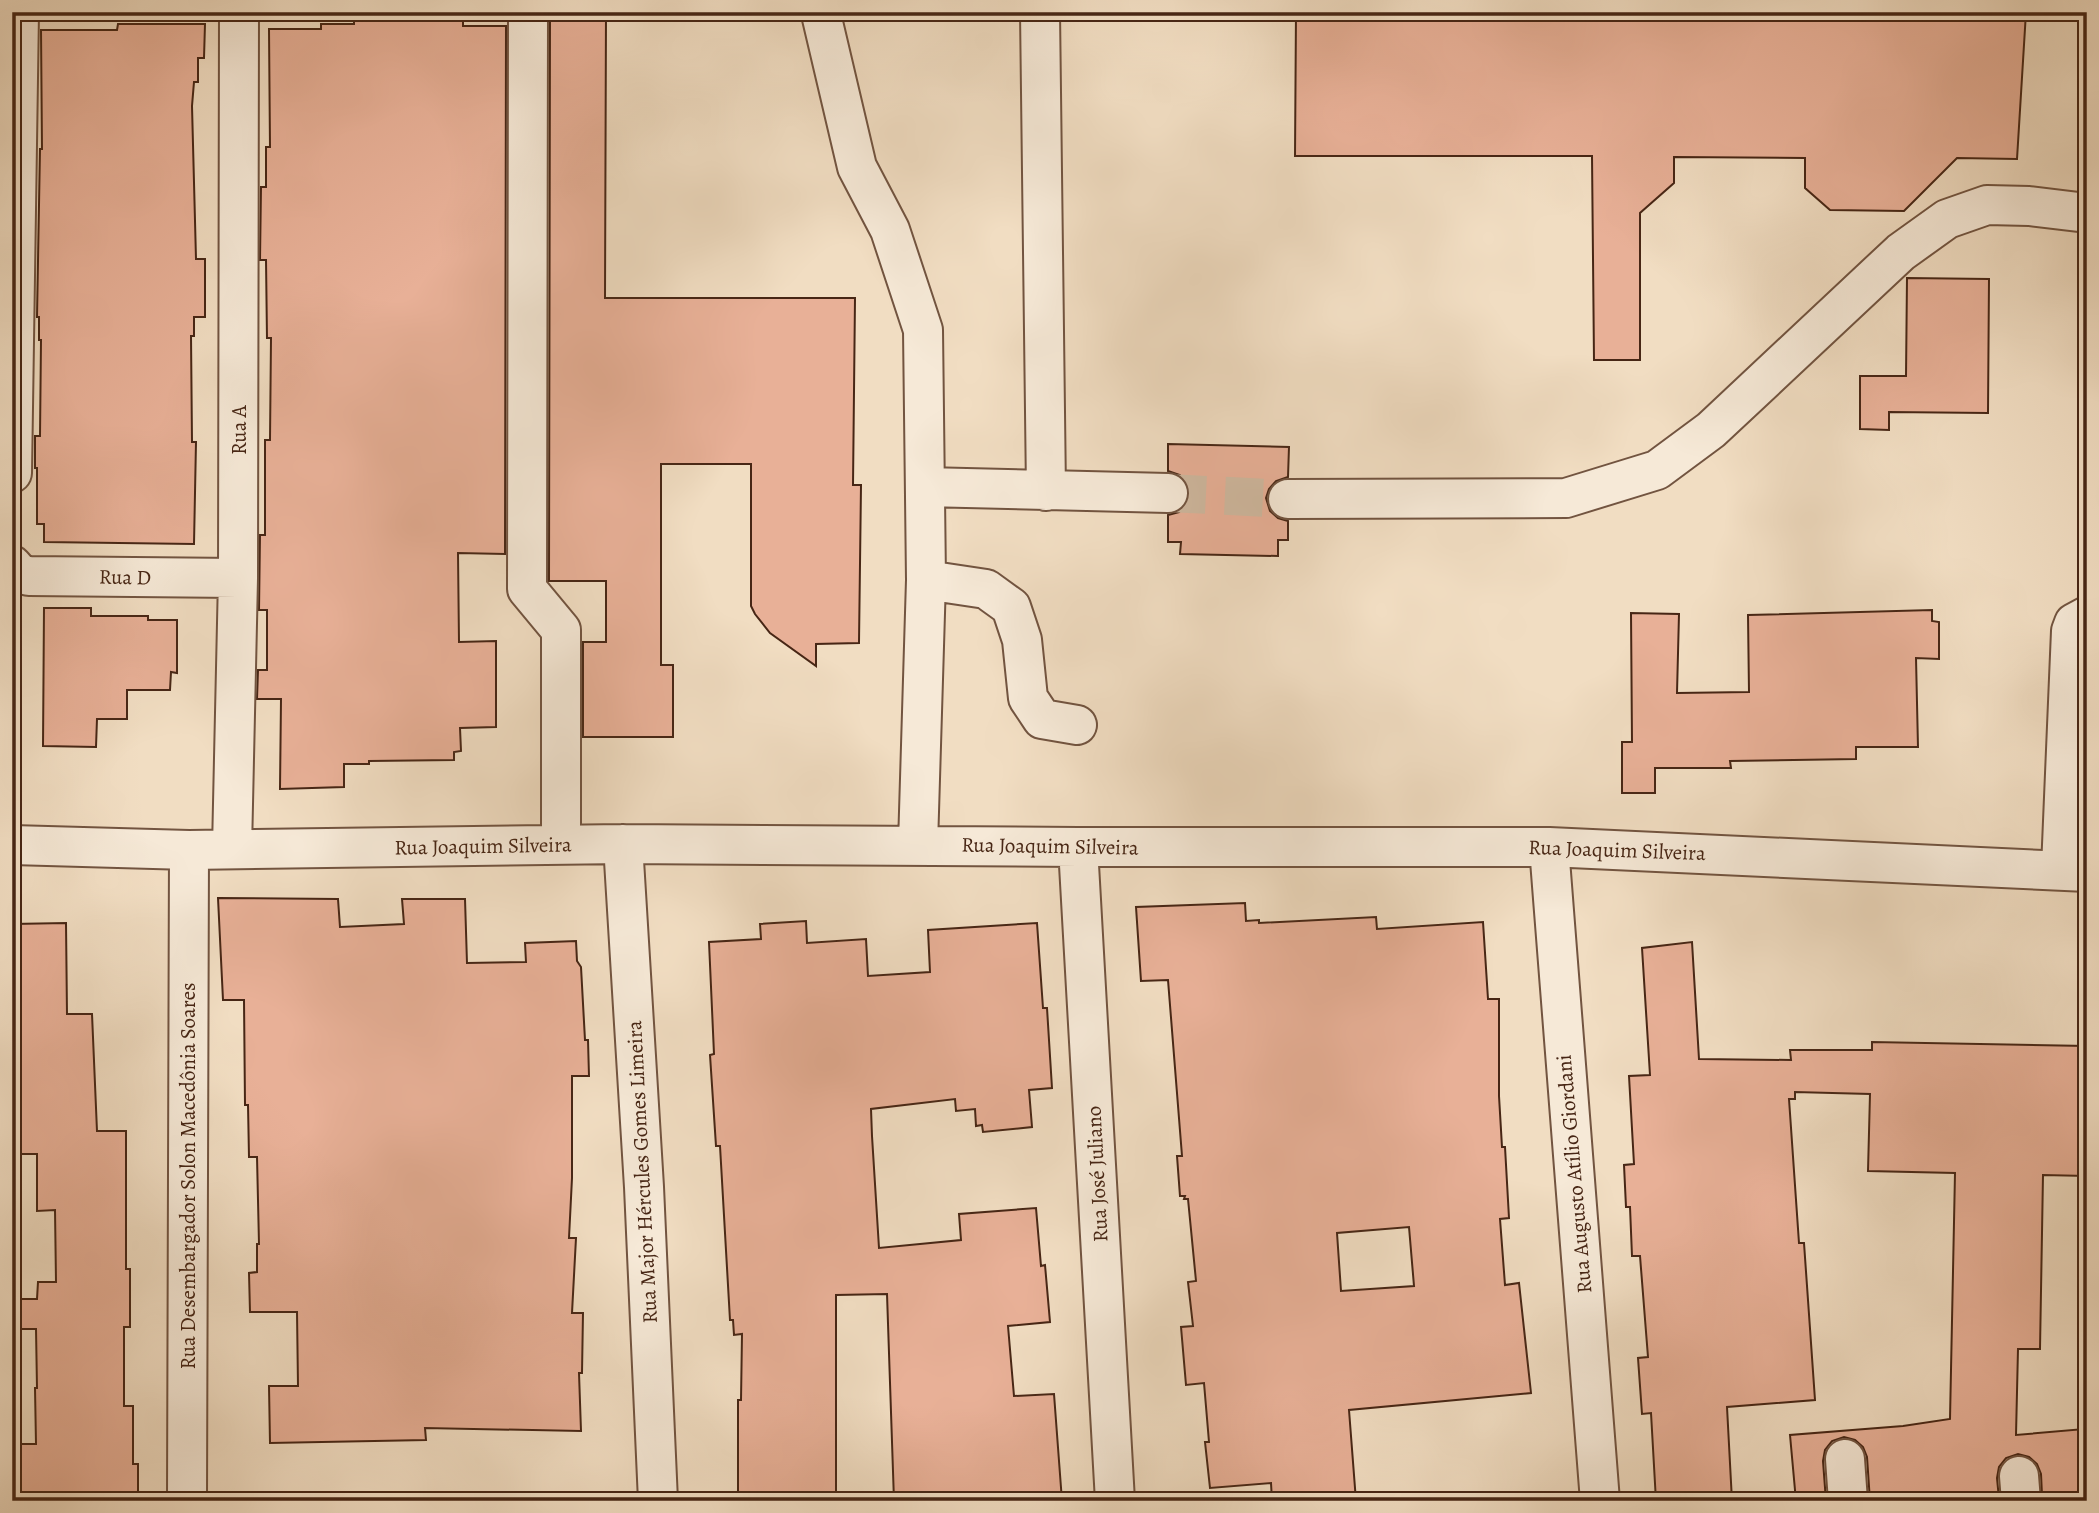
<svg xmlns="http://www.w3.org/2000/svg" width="2099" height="1513" viewBox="0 0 2099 1513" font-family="Alegreya,serif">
	<rect width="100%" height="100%" fill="#f1ddc2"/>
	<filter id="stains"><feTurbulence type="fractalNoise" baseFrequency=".00286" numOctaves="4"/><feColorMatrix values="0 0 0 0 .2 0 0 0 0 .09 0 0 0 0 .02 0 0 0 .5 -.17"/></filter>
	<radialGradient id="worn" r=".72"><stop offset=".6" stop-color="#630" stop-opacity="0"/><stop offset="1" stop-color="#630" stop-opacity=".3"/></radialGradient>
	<!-- building -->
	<path fill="#e8b097" stroke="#472615" stroke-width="2" fill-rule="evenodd" d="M 354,12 L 463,12 L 463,26 L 506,26 L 505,554 L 458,553 L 459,642 L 496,641 L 496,727 L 460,728 L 461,751 L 454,752 L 454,760 L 369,761 L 369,764 L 344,764 L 344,787 L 280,789 L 281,699 L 257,699 L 258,670 L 267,670 L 267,610 L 259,610 L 260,535 L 265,535 L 265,440 L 270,440 L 271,338 L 267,338 L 266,260 L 260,260 L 261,187 L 266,187 L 266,147 L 270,147 L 269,29 L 321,29 L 321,24 L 354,24 Z
		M 550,12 L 606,12 L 605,298 L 855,298 L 853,485 L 861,485 L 859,643 L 816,644 L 816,666 L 770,633 L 755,614 L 751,606 L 751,464 L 661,464 L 661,665 L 673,665 L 673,737 L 583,737 L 583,642 L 606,642 L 606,581 L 549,581 Z
		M 1296,12 L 2026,12 L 2017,159 L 1957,158 L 1904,211 L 1830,210 L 1805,188 L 1805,158 L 1674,157 L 1674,183 L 1640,213 L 1640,360 L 1594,360 L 1592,156 L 1295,156 Z
		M 118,24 L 205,24 L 204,58 L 198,58 L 198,82 L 194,82 L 192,106 L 196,259 L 205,259 L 205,317 L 194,317 L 194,336 L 191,336 L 192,442 L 196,442 L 194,544 L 44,542 L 44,524 L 37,524 L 37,468 L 35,468 L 35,436 L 40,436 L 41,340 L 39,340 L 39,317 L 37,317 L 40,149 L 42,149 L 41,30 L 117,30 Z
		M 1907,278 L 1989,279 L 1988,413 L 1889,412 L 1889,430 L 1860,429 L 1860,376 L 1906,376 Z
		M 1168,444 L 1289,447 L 1288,477 L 1276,481 L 1269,489 L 1266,498 L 1270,511 L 1278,518 L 1288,521 L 1288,540 L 1278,540 L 1278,556 L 1180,554 L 1181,542 L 1168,542 L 1168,515 L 1179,512 L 1186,505 L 1190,493 L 1187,483 L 1180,475 L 1168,471 Z
		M 44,608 L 91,608 L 91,616 L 148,616 L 148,620 L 177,620 L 177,673 L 171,672 L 170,690 L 127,690 L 127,719 L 97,719 L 96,747 L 43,746 Z
		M 1932,610 L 1932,621 L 1939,622 L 1939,659 L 1916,658 L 1918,747 L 1856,747 L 1856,759 L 1730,761 L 1731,768 L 1655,768 L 1655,793 L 1622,793 L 1622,742 L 1632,742 L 1631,613 L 1679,614 L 1677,693 L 1749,692 L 1748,615 Z
		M 218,898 L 338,899 L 340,927 L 404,924 L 402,899 L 465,899 L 467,963 L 526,962 L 525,943 L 576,941 L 577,961 L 581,967 L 585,1040 L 588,1040 L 589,1076 L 572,1076 L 572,1178 L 569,1238 L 576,1238 L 572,1313 L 583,1313 L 582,1373 L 579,1373 L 581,1431 L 425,1428 L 426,1440 L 270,1443 L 269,1386 L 298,1386 L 297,1312 L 250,1312 L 249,1273 L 257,1272 L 257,1244 L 259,1244 L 257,1157 L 249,1157 L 248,1105 L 245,1105 L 244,1000 L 223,1000 Z
		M 1245,903 L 1246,921 L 1259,920 L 1259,923 L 1376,917 L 1377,929 L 1483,922 L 1488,999 L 1499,999 L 1499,1096 L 1502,1147 L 1505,1147 L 1509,1218 L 1500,1219 L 1505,1285 L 1519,1283 L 1531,1393 L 1349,1410 L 1356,1501 L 1272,1501 L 1271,1483 L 1210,1488 L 1205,1442 L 1209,1442 L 1204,1383 L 1186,1385 L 1181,1327 L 1193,1326 L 1188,1282 L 1196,1281 L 1188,1199 L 1184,1199 L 1185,1196 L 1180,1196 L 1177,1156 L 1182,1156 L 1168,980 L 1141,981 L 1136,907 ZM 1409,1227 L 1414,1286 L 1341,1291 L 1337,1233 Z
		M 806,921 L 807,943 L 866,939 L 868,976 L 930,972 L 928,930 L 1037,923 L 1043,1008 L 1047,1008 L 1052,1088 L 1029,1090 L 1032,1127 L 983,1132 L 982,1125 L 976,1126 L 975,1109 L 956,1111 L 955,1099 L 871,1109 L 872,1136 L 879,1248 L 961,1240 L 959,1214 L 1036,1208 L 1041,1266 L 1045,1265 L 1050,1322 L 1008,1326 L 1014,1396 L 1054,1394 L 1062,1501 L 894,1501 L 887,1294 L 836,1295 L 836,1501 L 738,1501 L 738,1400 L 741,1400 L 742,1334 L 734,1335 L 733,1320 L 730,1320 L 720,1146 L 716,1146 L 710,1055 L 714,1054 L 709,942 L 761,939 L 760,924 Z
		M 66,923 L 67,1014 L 92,1014 L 97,1131 L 126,1131 L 126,1269 L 130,1269 L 130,1327 L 124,1327 L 124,1406 L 133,1406 L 133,1464 L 138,1464 L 138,1501 L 12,1501 L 12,1444 L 36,1444 L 35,1388 L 37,1388 L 36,1329 L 12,1329 L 12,1299 L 37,1299 L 38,1282 L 56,1282 L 55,1210 L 37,1211 L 37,1154 L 12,1154 L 12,924 Z
		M 1692,942 L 1699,1059 L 1791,1060 L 1790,1050 L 1872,1050 L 1872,1042 L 2087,1046 L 2087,1176 L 2043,1175 L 2040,1349 L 2018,1349 L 2016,1435 L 2084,1429 L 2087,1501 L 2058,1501 L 2057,1494 L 2042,1495 L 2041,1474 L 2037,1464 L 2029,1457 L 2018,1454 L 2006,1458 L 1999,1467 L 1997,1478 L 1999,1499 L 1942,1501 L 1942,1497 L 1870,1501 L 1867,1457 L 1863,1447 L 1855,1440 L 1844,1437 L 1832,1441 L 1825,1450 L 1823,1461 L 1826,1501 L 1796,1501 L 1790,1435 L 1903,1426 L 1950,1419 L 1955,1173 L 1868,1171 L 1870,1094 L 1795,1092 L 1795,1099 L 1789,1099 L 1799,1243 L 1804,1243 L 1815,1400 L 1727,1407 L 1732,1501 L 1656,1501 L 1651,1413 L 1642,1414 L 1638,1358 L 1648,1357 L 1640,1256 L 1632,1256 L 1630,1207 L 1626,1207 L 1624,1165 L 1634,1164 L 1629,1076 L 1650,1075 L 1642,948 Z"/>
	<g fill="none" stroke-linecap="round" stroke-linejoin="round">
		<!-- minor-tunnel -->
		<path stroke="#cfb89f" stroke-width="38" stroke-dasharray="38 19" stroke-linecap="butt" d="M 1168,493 L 1288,499"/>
		<!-- minor casing -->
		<g stroke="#725440" stroke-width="42">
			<path id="minor" d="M 528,12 L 527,589 L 561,630 L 561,845
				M 1040,12 L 1046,491
				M 821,14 L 857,167 L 890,230 L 923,330 L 926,580 L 918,845
				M 12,473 L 19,12
				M 925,487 L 1168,493
				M 1288,499 L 1566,498 L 1657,470 L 1711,430 L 1901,252 L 1947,219 L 1987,205 L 2029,206 L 2087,213
				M 12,565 L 20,574 L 29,576 L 238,578
				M 926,580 L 986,589 L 1011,607 L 1022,640 L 1028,698 L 1042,719 L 1077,725
				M 623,844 L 644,1187 L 658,1501
				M 12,845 L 189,850 L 623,844 L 1078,847 L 1549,847 L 2087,872
				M 1078,847 L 1115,1501
				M 1549,847 L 1600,1501
				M 232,849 L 238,578 L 239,12
				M 2061,869 L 2071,631 L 2074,623 L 2087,616
				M 1845,1459 L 1848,1501
				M 2019,1476 L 2021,1501
				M 187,1501 L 189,850"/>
		</g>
		<!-- minor -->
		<use href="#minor" stroke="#f6e9d7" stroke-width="38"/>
	</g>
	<g text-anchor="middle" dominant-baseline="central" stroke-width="6" stroke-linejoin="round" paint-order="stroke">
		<!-- street labels -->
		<g font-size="21" fill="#472615" stroke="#f6e9d7">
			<text transform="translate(239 430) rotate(-90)">Rua A</text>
			<text transform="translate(125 577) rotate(1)">Rua D</text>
			<text transform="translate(483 846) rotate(-1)">Rua Joaquim Silveira</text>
			<text transform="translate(1050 846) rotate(1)">Rua Joaquim Silveira</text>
			<text transform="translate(1617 850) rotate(2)">Rua Joaquim Silveira</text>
			<text transform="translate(642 1172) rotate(-93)">Rua Major Hércules Gomes Limeira</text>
			<text transform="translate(1097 1174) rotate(-93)">Rua José Juliano</text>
			<text transform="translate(1574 1174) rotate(-95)">Rua Augusto Atílio Giordani</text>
			<text transform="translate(188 1176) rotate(-90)">Rua Desembargador Solon Macedônia Soares</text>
		</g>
	</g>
	<!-- margin -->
	<rect width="2099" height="1513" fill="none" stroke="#f1ddc2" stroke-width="42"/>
	<rect x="14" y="14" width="2071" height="1485" fill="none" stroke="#472615" stroke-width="3.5"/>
	<rect x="21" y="21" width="2057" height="1471" fill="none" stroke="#472615" stroke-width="2"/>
	<rect width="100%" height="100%" filter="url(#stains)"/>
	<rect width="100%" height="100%" fill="url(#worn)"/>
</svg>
